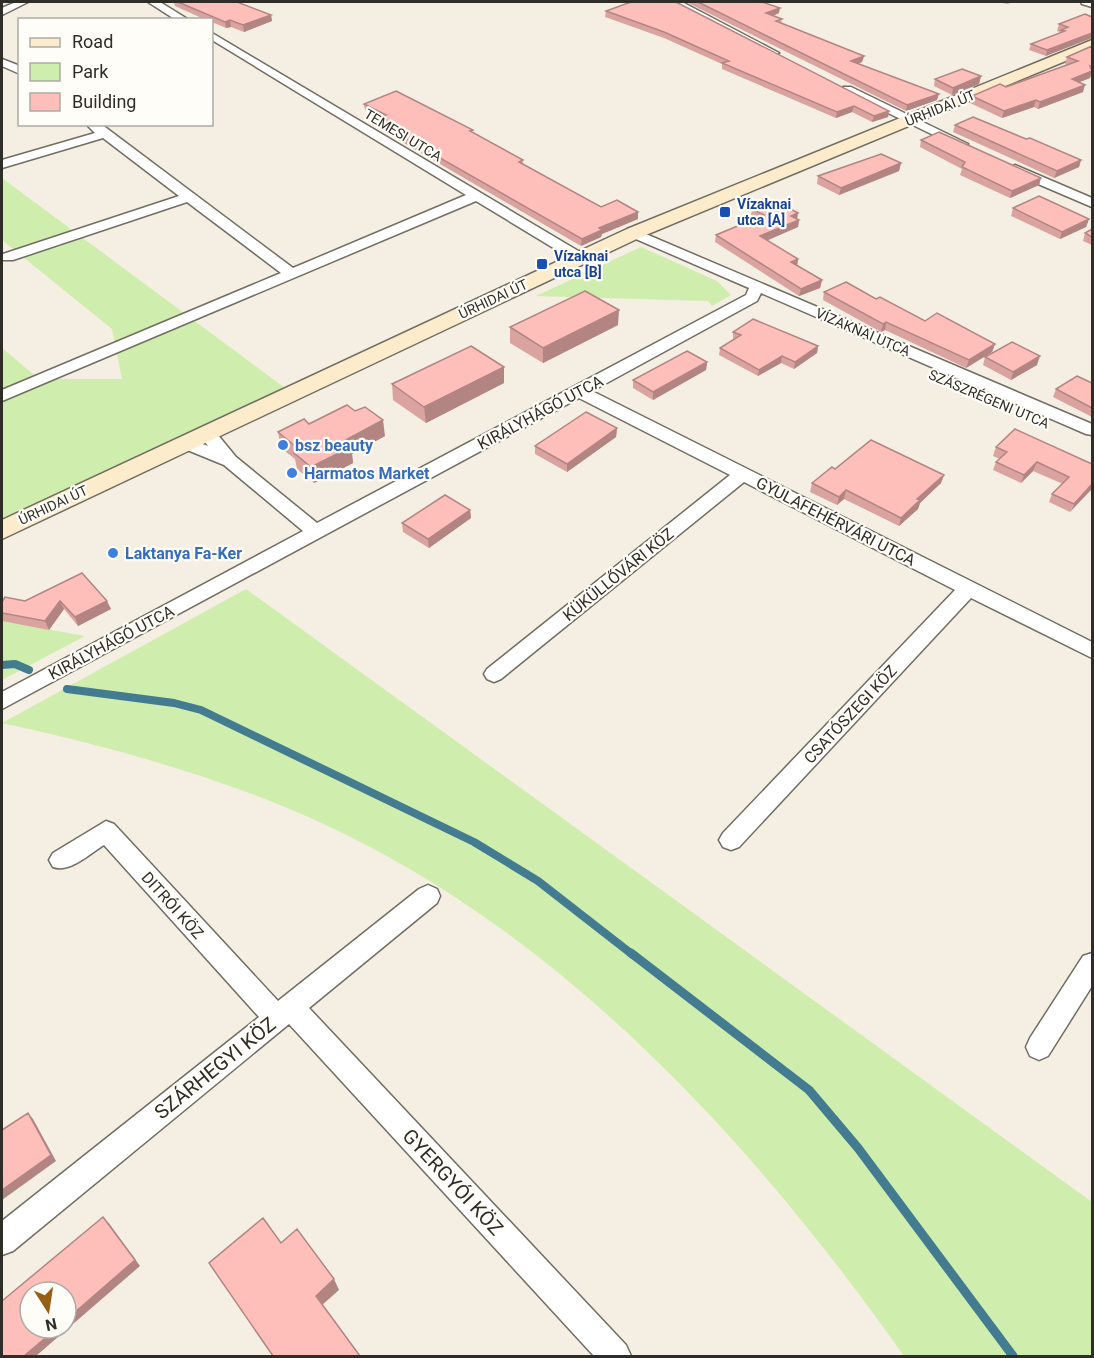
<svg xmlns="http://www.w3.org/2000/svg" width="1094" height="1358" font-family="Roboto,sans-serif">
  <rect width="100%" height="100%" fill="#f4efe2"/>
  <path fill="#cfedac" d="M2,178L285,388L2,520V348L39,379H122L112,329L2,240Z
    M641,247L717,281L731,295L712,306L708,301L536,296Z
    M246,589L1092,1202V1356H904C745,1131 542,911 280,805C188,768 98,744 2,723Z
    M2,621L85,636L2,680Z"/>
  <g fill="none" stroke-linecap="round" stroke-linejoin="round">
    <path stroke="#437b91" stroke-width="8" d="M2,665L15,664L29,670
      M67,689L174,703L201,710L474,842L538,881L633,955"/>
    <path stroke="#437b91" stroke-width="9" d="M631,953L809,1090L858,1148L1013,1356"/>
    <g stroke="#716d62" stroke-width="3">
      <path id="street" d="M16,2H28L2,15V8Z
        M148,2H160L189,20H176Z
        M670,2H682L779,53L769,55Z
        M1081,2H1092V7L1082,4Z
        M212,33L585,255L587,258L585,261H575L476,201L2,401V390L281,273L187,202L13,260H3V254L179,196L103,138L2,168V160L95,133L86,124H101L293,268L466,195L212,40Z
        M2,59L20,66V74L2,66Z
        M843,87H851L968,144L966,147H958L843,91Z
        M1015,165L1092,198V207L1010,172L1008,169Z
        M634,229L1092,424V435L1086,434L761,293L757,301L592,391L1092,642V658L971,598L739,847L731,850L723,847L719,840L723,833L955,590L744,482L501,679L494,682L487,679L484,674L487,669L730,475L579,398L2,709V692L303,531L224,465L180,447L177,443L180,439L186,438L208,446L198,433L201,429H213L236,457L317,523L746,295L749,288L629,236V230Z
        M106,821L114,824L278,1001L419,889L428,885L437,889L440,896L437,903L309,1008L626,1345L631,1356H594L289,1024L13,1251L2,1255V1221L259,1017L104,845C89,854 70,873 53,867L49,860L53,853Z
        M1092,953V986L1048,1056L1039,1060L1030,1056L1026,1047L1030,1038L1083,956Z"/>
    </g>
    <g stroke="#716d62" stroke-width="3">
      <path id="secondary" d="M1092,40V50L641,237L2,539V520L627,229Z"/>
    </g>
    <use href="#street" fill="#fff" fill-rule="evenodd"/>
    <use href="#secondary" fill="#fdeccb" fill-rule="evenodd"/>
  </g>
  <path fill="#daa3a0" d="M173,2H237L271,15L272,21L244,32L231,27L226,28L212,22V20H206L175,6L174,3Z
    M686,2H762L779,13L773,16L782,19L781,23L864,56L862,62L858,64L937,100L906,111Z
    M999,2H1015L1007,4Z
    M606,11L889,111L888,117L872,122L852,112L836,118L722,69V64L664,38L605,17Z
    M1085,14L1046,56L1029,50L1031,44L1060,33V32L1057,31L1059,24Z
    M1092,46V74H1091L1090,78L1079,82L1083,92L1038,109L1034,107L1002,118L970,103L972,96L1006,87L1067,65L1065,64L1067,57Z
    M981,76L979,84L952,95L934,86L935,79Z
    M364,104L474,133L523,160V164L601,207L638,212V219L602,234L601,237L581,246L397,139L396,133L399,132L382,123L381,119L365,110Z
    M955,125L1081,160L1079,167L1054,178L953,132Z
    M921,140L1041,178L1039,185L1010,198L960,175L962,169L920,147Z
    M901,163L899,171L839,195L817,184L818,176Z
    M1013,208L1089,219L1086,227L1060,239L1011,216Z
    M752,209L799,220L798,227L767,240L798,259L797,265L822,280L820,288L799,296L715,242L716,235L756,218L751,216Z
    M1092,229V245L1083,241L1085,233Z
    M824,292L876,299L925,321L995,344L992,352L966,368L885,330L881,332L823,300Z
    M618,325L543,363L510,343V327Z
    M733,332L818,346L817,353L794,369L781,363L758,376L719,355L720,348L734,339L733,338Z
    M985,357L1037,365L1011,380L983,365Z
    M707,362L706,370L653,400L633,388V380Z
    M504,367V383L426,423L393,400L392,384Z
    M1092,383V417L1053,397L1056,389Z
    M309,424L385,436L352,454L353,463L314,483L297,469L295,459L281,448L278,432Z
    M617,428L616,437L567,472L535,454V446Z
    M996,447L1092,464L1070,512L1049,502L1052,494L1063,484L1033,471L1021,483L993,470L996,462L1000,459L993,456Z
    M835,469L944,475L941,483L920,503L918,509L899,526L844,499L837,505L810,492L812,483Z
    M470,510L471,518L429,548L403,532L402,523Z
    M82,573L111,609L78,626L64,609L49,630L2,621V602L25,601Z"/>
  <path fill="#b28582" d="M780,8L779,13L765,19L766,13Z
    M271,15L272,21L244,32L243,25Z
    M230,20L231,27L226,28L225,22Z
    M1092,33V38L1046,56L1047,50Z
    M864,56L862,62L850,67L851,61Z
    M1092,71L1090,78L1070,86L1072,79Z
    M981,76L979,84L952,95L953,88Z
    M1085,85L1083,92L1038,109L1040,102Z
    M939,94L937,100L906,111L907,105Z
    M1036,100L1034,107L1002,118L1004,111Z
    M854,106L852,112L836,118L837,112Z
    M889,111L888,117L872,122L874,116Z
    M1081,160L1079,167L1054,178L1057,171Z
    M901,163L899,171L839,195L841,188Z
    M1041,178L1039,185L1010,198L1012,191Z
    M638,212V219L602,234L601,237L581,246L582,239L599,228Z
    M798,213L797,220L791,216Z
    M1089,219L1086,227L1060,239L1062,232Z
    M799,220L798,227L759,244L760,236Z
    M798,259L797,267L791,262Z
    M822,280L820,288L799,296L801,289Z
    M619,310L618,325L543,363V348Z
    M886,322L885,330L881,332L883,324Z
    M995,344L992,352L966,368L969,360Z
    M818,346L817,353L794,369L795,362Z
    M782,356L781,363L758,376L759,370Z
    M1040,356L1037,365L1011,380L1013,372Z
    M707,362L706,370L653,400V392Z
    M504,367V383L426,423L424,407Z
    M383,420L385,436L352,454L353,463L314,483L311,467L344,441Z
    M617,428L616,437L567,472V464Z
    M1037,462L1033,471L1021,483L1024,475Z
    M944,475L941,483L920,503L918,509L899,526L901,518L917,499Z
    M1092,484V489L1070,512L1074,504Z
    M846,490L844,499L837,505L839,497Z
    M470,510L471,518L429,548L428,539Z
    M60,601L64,609L49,630L45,621Z
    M107,601L111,609L78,626L75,617Z
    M28,1113L33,1119L56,1161L2,1200V1190Z
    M108,1222L140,1266L36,1356H24L57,1328H66V1320Z
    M334,1279L339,1290L321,1306L316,1296Z"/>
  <path fill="#febeba" stroke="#b28582" stroke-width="1.5" d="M178,2H237L271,15L243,25L230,20L225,22Z
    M631,2H676L889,111L874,116L854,106L837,112L722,63L729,61L664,32L606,11Z
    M698,2H762L780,8L766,13L782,19L776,21L864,56L851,61L939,94L907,105Z
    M1085,14L1092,17V33L1047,50L1031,44L1065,31L1061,30L1068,27L1059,24Z
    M1092,46V67L1090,66L1092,71L1072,79L1085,85L1040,102L1036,100L1004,111L972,96L1000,84L1006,87L1078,61L1067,57Z
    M962,69L981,76L953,88L935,79Z
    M396,91L473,130L470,131L523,160L519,162L601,207L617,200L638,212L599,228L602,230L582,239L396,133L405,130L381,117L386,115L364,104Z
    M973,117L1026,139L1030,138L1081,160L1057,171L955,125Z
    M939,132L1041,178L1012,191L962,167L965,162L921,140Z
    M881,154L901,163L841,188L818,176Z
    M1039,196L1089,219L1062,232L1013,208Z
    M774,200L798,213L791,216L799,220L760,236L798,259L791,262L822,280L801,289L716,235L764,215L752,209Z
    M1092,229V237L1085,233Z
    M846,282L876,299L880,297L925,321L937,313L995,344L969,360L886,322L883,324L824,292Z
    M585,291L619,310L543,348L510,327Z
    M753,319L818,346L795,362L782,356L759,370L720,348L741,335L733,332Z
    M1012,342L1040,356L1013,372L985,357Z
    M471,346L504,367L424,407L392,384Z
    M687,351L707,362L653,392L633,380Z
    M1077,376L1092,383V408L1056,389Z
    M347,405L355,411L365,407L383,420L344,441L351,447L311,467L294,453L300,450L278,432L304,419L309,424Z
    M586,412L617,428L567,464L535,446Z
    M1015,429L1092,464V484L1074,504L1052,494L1069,477L1037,462L1024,475L996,462L1007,452L996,447Z
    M871,440L944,475L917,499L920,500L901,518L846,490L839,497L812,483L832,467L835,469Z
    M445,495L470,510L428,539L402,523Z
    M82,573L107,601L75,617L60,601L45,621L2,613V602L5,597L25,601Z
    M28,1113L51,1155L2,1190V1130Z
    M103,1217L135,1260L66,1320V1292H30V1328H57L24,1356H2V1301Z
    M263,1218L281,1243L297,1229L334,1279L316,1296L360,1356H273L209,1263Z"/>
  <g fill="#1a4fb4" stroke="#fffdf8" stroke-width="2">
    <rect x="719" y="206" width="12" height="12" rx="3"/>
    <rect x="536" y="258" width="12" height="12" rx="3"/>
  </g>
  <g fill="#3f7fe0" stroke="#fffdf8" stroke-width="2">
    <circle cx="283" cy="445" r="6"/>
    <circle cx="292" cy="473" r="6"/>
    <circle cx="113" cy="553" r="6"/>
  </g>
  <g text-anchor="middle" stroke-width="4.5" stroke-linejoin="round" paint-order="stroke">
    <g font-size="14" fill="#2f2d28" stroke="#fffdf8">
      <text transform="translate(940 108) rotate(-22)" y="5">ÚRHIDAI ÚT</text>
      <text transform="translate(403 135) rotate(31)" y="5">TEMESI UTCA</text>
      <text transform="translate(493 299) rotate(-25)" y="5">ÚRHIDAI ÚT</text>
      <text transform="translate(863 332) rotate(23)" y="5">VÍZAKNAI UTCA</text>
      <text transform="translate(989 399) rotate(23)" y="5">SZÁSZRÉGENI UTCA</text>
      <text transform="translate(53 505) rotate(-25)" y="5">ÚRHIDAI ÚT</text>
    </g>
    <g font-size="14" font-weight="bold" fill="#164399" stroke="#fffdf8" text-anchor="start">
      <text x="737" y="209">Vízaknai<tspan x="737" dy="16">utca [A]</tspan></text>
      <text x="554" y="261">Vízaknai<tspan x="554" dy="16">utca [B]</tspan></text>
    </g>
    <g font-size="16" fill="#2f2d28" stroke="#fffdf8">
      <text transform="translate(540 412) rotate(-28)" y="6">KIRÁLYHÁGÓ UTCA</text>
      <text transform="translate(836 521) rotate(27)" y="6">GYULAFEHÉRVÁRI UTCA</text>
      <text transform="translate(618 574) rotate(-39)" y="6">KÜKÜLLŐVÁRI KÖZ</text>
      <text transform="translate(111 642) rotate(-28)" y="6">KIRÁLYHÁGÓ UTCA</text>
      <text transform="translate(850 714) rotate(-47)" y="6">CSATÓSZEGI KÖZ</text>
      <text transform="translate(173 905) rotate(48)" y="6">DITRÓI KÖZ</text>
    </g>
    <g font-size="16" font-weight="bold" fill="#366cbe" stroke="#fffdf8" text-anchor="start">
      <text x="295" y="451">bsz beauty</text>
      <text x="304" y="479">Harmatos Market</text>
      <text x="125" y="559">Laktanya Fa-Ker</text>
    </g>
    <g font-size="20" fill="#2f2d28" stroke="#fffdf8">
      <text transform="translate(215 1068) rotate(-39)" y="7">SZÁRHEGYI KÖZ</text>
      <text transform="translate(453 1182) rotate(47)" y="7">GYERGYÓI KÖZ</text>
    </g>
  </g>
  <rect width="1094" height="1358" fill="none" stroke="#2f2d28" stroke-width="6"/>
  <rect x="18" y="18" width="195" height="108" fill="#fffdf8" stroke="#acaaa5" stroke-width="1.5"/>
  <rect x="30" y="38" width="30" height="9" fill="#fdeccb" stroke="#acaaa5" stroke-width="1.5"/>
  <text x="72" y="48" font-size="18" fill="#2f2d28">Road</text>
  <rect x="30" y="63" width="30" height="18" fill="#cfedac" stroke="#acaaa5" stroke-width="1.5"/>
  <text x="72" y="78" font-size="18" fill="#2f2d28">Park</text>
  <rect x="30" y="93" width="30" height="18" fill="#febeba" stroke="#acaaa5" stroke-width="1.5"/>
  <text x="72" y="108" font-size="18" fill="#2f2d28">Building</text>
  <g transform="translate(48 1310) rotate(168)"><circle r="28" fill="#fffdf8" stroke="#acaaa5" stroke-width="1.5"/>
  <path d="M0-4.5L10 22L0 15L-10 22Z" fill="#955f16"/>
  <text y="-9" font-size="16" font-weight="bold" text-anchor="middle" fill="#2f2d28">N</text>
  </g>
</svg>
